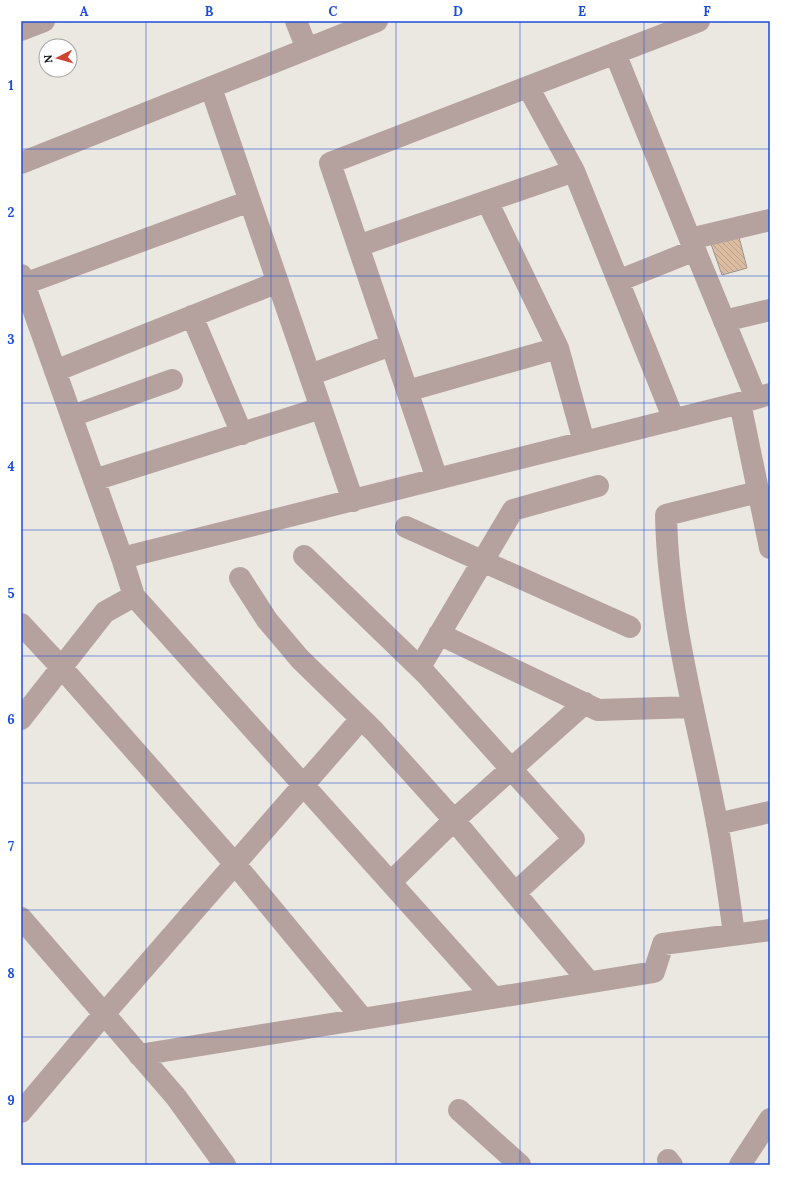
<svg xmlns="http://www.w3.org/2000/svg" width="791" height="1186" font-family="Lora,serif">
  <defs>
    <pattern id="building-back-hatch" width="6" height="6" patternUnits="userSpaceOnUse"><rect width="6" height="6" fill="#dbbca0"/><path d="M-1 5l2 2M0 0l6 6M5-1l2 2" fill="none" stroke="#bba189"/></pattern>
  </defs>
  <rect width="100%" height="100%" fill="#eae8e1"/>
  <path fill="url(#building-back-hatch)" stroke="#9a948f" d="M739,237L747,268L722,275L711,244Z"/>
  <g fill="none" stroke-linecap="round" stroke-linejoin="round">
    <path stroke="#b5a29e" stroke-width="22" d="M296,21L307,49
      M21,30L44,21
      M615,53L690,239L695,250L756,398
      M528,87L574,171
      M211,88L353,501
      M21,163L377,21
      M487,201L558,348L584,442
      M690,239L770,220
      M358,246L574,171L674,420
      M21,275L122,558L740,403L770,394
      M618,281L695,250
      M24,284L250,201
      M192,316L242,434
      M724,321L770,310
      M55,371L278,282
      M310,375L391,345
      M407,391L558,348
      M740,403L770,548
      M72,416L172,380
      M437,479L330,163L699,21
      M94,480L321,408
      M406,527L630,627
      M304,556L425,673L574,839L515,893
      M240,578L267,620L300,659L374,731L454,820L589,982
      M134,596L494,998
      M21,624L61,667L235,864L363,1019
      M439,634L598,710L693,707
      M420,667L513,510L598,486
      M21,719L105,612L134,596L122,558
      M717,824L770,812
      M391,882L454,820L585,703
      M21,918L176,1097L225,1165
      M734,934C729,897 724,860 717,823C698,721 668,620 666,515L758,492
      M139,1055L654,972L663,944L770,930
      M459,1110L520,1165
      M21,1112L104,1014L361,719
      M668,1160L672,1165
      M740,1165L770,1119"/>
  </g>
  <path fill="none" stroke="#1d4ed8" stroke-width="1" stroke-opacity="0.55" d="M146,21V1165M271,21V1165M396,21V1165M520,21V1165M644,21V1165M21,149H770M21,276H770M21,403H770M21,530H770M21,656H770M21,783H770M21,910H770M21,1037H770"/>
  <rect width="791" height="1186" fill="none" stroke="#ffffff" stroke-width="44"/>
  <g transform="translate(58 58) rotate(264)"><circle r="19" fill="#ffffff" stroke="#a1a1a0"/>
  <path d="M0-3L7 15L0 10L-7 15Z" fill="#d04331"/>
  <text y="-6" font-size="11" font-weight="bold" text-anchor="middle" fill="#151412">N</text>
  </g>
  <rect x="22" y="22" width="747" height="1142" fill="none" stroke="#1d4ed8" stroke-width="1.5"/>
  <g font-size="13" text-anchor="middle" font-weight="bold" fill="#1d4ed8">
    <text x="84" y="16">A</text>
    <text x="209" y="16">B</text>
    <text x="333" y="16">C</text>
    <text x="458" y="16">D</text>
    <text x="582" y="16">E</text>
    <text x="707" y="16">F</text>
    <text x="11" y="90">1</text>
    <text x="11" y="217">2</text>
    <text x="11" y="344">3</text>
    <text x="11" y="471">4</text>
    <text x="11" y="598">5</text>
    <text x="11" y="724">6</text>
    <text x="11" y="851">7</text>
    <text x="11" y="978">8</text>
    <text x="11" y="1105">9</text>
  </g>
</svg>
